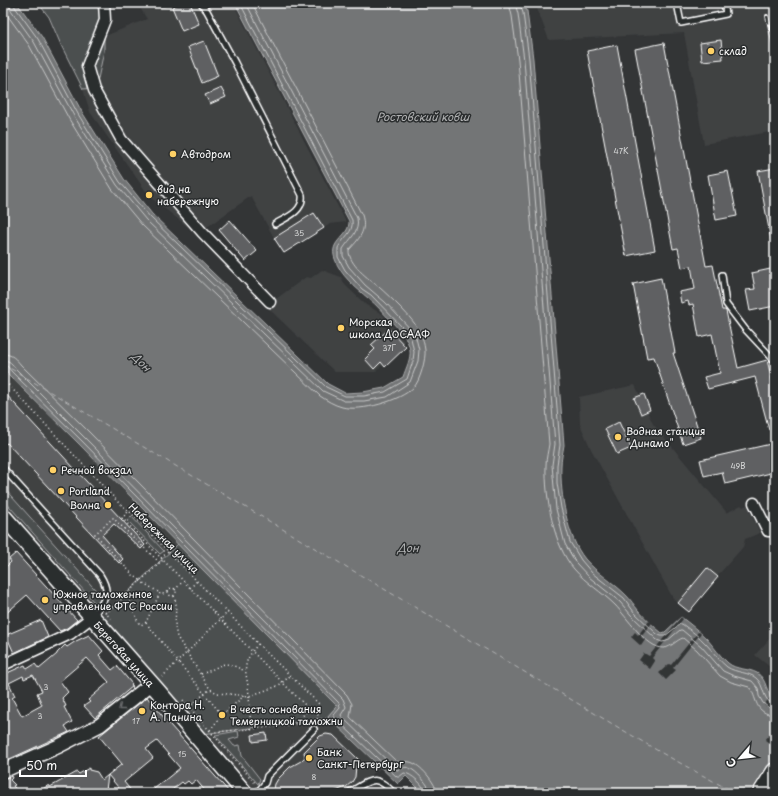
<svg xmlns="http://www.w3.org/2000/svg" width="778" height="796" font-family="'Playpen Sans',sans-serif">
  <rect width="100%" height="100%" fill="#333536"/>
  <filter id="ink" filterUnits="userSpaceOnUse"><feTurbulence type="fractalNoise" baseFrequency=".025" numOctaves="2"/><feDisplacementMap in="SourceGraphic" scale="8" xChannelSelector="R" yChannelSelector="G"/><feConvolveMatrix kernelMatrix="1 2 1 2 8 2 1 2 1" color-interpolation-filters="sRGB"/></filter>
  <g filter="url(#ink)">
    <path fill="#404243" d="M137,3H233L346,222L330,224L283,254L251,196L197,234L150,197L90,112L71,50L147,19Z
      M535,3H775V131L704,144L684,33L549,40Z
      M322,270L341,277L345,285L366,305L382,314L405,341L385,356L388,359L375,372H335L267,307L276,299L306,277L311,278Z
      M3,366L9,375L178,544L102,617L3,506Z
      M635,385L653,424L727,513L741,505L743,507L747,505L760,533L745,539L743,547L686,611L674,600L591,449L580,424L579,397Z
      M775,633V671L755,655Z
      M329,718L381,768L344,793H255L202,734Z"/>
    <path fill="#4c4f50" stroke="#a6a7a8" d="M38,3H102L104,8V51L96,88L83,89L61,45L49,17Z
      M3,487L101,596V600L97,604L93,601L3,499Z
      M131,516L164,551L160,554L127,520Z
      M178,544L337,706L328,716L329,718L202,734L102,617Z
      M238,731L239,737L229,740L234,746L240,745L242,756L260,779L258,784L215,735Z"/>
    <path fill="#737576" stroke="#abacad" d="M3,3H17L42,37L82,112L124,179L152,214L328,384L345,393L363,392L384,388L403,377C406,368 411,359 410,350C408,338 400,331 392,322C384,314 377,305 368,298C356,288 340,275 335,259C328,240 350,237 349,221L235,3H523L527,11L533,59L564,445C563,452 561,459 561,466C560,494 567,537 585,559C597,573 613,582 626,595C631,600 634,605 638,610C645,618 653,626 662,633L665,632L681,617C690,624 699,631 707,639C714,647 720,656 728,663C736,670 748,668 757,673C768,680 765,693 775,701V793H423L406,776L398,784L329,718L328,716L337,706L78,443L9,375L3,366Z"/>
    <path fill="#333536" d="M681,617L683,619L652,658L655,661L650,669L639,660L644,653L649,656Z
      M649,621L652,623L641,637L645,640L641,646L631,637L635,632L638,635Z
      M698,632L701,633L673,668L676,670L666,680L659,673L669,664L671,665Z
      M770,697L775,701V713L764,705Z
      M775,728V734L773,737L775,739V742L772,745L765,740Z
      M775,755V793H749Z"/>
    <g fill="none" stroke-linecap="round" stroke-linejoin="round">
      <path stroke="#c7c8c8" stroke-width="1" d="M3,3L5,12L29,45L69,119L112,189L142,225L320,396C326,400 334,405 342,407C361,412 400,401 414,387C420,381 426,359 425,350C424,344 423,337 420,332C413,318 391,298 379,287C369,279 348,264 349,250C359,239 367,231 362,215L252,3
        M9,3L11,10L34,42L74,116L117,185L146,220L323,391L344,401H364L387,397L410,382L418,361L419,350L415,334L385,302L365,285L349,267L343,256V249C350,238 360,232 357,218L246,3
        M14,3L15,7L38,39L78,114L120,182L150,217L326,387L345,396H364L385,392L407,379L413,361L414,352L411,338L402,327L371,295L362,289L345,270L338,257V248C343,237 354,233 352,220L240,3
        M509,3L512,16L518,60L549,444C548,451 546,458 546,465C545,496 553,545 574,569C586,583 602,592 615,605C626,616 647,649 664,648C672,647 676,640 683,638L697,650L720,676L731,682L749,687C758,697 753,714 775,715
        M515,3L518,14L524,60L555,444L552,465L556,509L565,544L576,563L589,577L620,602L631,615L657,640L662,642L667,641L680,630H682L701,646L723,671L734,676L752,681L758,688L759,696L763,703L769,708L775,709
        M520,3L523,13L529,59L560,445L557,465V483L561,508L570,542L581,560L592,573L624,598L634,612L657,634L661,636H665L680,624H682C690,630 699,636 706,644C713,651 719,661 727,667C736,673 749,672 756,678C765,685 762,703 775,704
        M3,354C12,354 16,359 21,365L89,432L347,695L352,704L350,717L397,762C402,762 406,761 410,762C420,764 436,783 437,793
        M3,360C10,360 12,364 16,369L84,437L343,699L346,707L341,715L342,717L397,770C401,769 405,766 409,768C416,770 430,786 431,793
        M3,365L7,366L12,372L81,440L339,703L340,708L334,715V717L397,777H399L404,773C411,773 425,786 426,793"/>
      <path stroke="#b2b3b4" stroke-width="1" stroke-dasharray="5 4" stroke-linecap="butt" d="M3,364L660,752L735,793"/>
    </g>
    <path fill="#5f6162" stroke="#fff" fill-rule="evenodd" d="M181,3H190L199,24L182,31L172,7Z
      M721,40L723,59L702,61L700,43Z
      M204,41L218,76L202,83L188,47Z
      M664,43L706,266L713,265L722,310H725L726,311L738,368L767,360L775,392V429L769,430L755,377L708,389L704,377L720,373L712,334L699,337L693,304L689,305L688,301L681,303L679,292L695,289L691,266L682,268L678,248L673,249L635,49Z
      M617,45L655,250L626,256L587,51Z
      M221,88L226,97L210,104L205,95Z
      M775,168V240H771L758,171Z
      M728,171L737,216L716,220L708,175Z
      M314,213L324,228L284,253L274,238Z
      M230,220L257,251L245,261L219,230Z
      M775,268V306L750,311L746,290L755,289L752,273Z
      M661,278L675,353H673L701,438L683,444L654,357L647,358L633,284Z
      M389,329L406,347L385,367L381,362L374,369L365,359L375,349L371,345Z
      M3,391L145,545L141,549L114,524L102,535L123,559L119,563L7,443L3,446Z
      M644,394L650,410L641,414L634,398Z
      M619,422L631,448L617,454L605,429Z
      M775,443V472L725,484L722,472L704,476L700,460Z
      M16,553L77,620L67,628L60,631L27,595L3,616V570L11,562L9,559Z
      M707,568L718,577L689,612L678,603Z
      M41,620L48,637L14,653L6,635Z
      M89,635L103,651L99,655L112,670L117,666L132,684L131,685L133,686L95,718L84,706L90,702L88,700L109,682L87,658L60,681L68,692L62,698L66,706L64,707L72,722L65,726L69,732L3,762V671L5,674L25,665L27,669L35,664L39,669L57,654V653L65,645L67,647L76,641ZM33,675L42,691L37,693L42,705L22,716L12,698L15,696L9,683L23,676L24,679Z
      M147,697L170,725L230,793H207L196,780L191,784L188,781L184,784L182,782L168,793H149L180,768L157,741L146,749L153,758L124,782L133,793H123L108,775L122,764L99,736Z
      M266,733L267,740L253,742L252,735Z
      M326,734L333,735L358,759L359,763L356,766L355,777L352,782L346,787L331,793H273L275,784L278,779L290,767L301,761L305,757L304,752L320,736Z
      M89,768V770L97,772L102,780L108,775L106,790L104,792L102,793H36L49,785L50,787L77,772L79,774Z
      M11,776L12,778L10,780L15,785L13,786L19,793H3V779Z"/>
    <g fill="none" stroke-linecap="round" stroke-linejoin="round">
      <g stroke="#fff" stroke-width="8">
        <path id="service" d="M157,3H163
          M201,3L207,11L235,63L302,195C304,211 288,217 275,224
          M677,3L681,23L726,14L724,3
          M722,275L726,304L745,329L775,361
          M3,468L100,575C112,594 105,599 93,616
          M257,793L265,783L267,776L314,729
          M348,793C370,781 374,772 394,793"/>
      </g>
      <g stroke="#fff" stroke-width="13">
        <path id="minor" d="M104,3L105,20L87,66L94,90L121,139L202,232L270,302
          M754,503L768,531H775
          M3,665L70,634L92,617"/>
      </g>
      <g stroke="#fff" stroke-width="16">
        <path id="tertiary" d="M3,771L59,746L100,725L151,684"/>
      </g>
      <g stroke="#fff" stroke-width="18">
        <path id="secondary" d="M3,516L157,690L245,793"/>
      </g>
      <g stroke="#fff" stroke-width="19">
        <path id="primary" d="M761,793L775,771"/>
      </g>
      <path stroke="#fff" stroke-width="1.5" stroke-dasharray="1 3" stroke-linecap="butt" d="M3,379L119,503L129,511L258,644L319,704L317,711L315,712L309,709L283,683L122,518L129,511
        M161,558L168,552
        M140,580L133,575L95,534L113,518L160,563
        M140,581L160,593
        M168 592a4 4 0 1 1 8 0a4 4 0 1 1-8 0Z
        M190,588L197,581
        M175,590L183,581
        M127,593L138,622L141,625L146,622L160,593L164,594L168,591
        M174,596L176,604L175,627L177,637L210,689L217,693L249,696L278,686L290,676
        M105,612L113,621
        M106,613L163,560
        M146,623L222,715
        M201,674C225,666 219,658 245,671
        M162,677L228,612
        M183,700L255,783
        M189,707L210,689
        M316,723L318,716L317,711
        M251,729C250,718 250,708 249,697C248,671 238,668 258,644
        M210,730L222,715L245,695
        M212,734L215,732L294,725L309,709"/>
      <use href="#service" stroke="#2a2d2e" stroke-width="5"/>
      <use href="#minor" stroke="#2a2d2e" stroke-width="10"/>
      <use href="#tertiary" stroke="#2a2d2e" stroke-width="13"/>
      <use href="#secondary" stroke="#2a2d2e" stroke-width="15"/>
      <use href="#primary" stroke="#2a2d2e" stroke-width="16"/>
      <g stroke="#fff" stroke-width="4">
        <path id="rail" d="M767,16L775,48"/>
      </g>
      <use href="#rail" stroke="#2a2d2e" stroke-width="2.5" stroke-dasharray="8" stroke-linecap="butt"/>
    </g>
    <defs><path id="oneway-chevron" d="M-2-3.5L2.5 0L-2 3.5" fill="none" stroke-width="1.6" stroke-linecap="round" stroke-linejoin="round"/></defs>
    <use stroke="#6a6c6d" href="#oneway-chevron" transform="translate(121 708) rotate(141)"/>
  </g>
  <g fill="#ffd166" stroke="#2a2d2e" stroke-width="1.5">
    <circle cx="711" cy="51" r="4"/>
    <circle cx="173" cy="154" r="4"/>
    <circle cx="149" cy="195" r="4"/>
    <circle cx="341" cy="328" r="4"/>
    <circle cx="618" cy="437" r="4"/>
    <circle cx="53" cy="470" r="4"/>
    <circle cx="61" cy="491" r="4"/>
    <circle cx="108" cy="505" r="4"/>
    <circle cx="45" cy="600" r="4"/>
    <circle cx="142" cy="711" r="4"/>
    <circle cx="222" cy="715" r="4"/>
    <circle cx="309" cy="758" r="4"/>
  </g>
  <g text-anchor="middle" stroke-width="3" stroke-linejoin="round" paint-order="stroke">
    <g font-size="8" fill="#d7d8d8">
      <text x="621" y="154">47К</text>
      <text x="299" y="236">35</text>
      <text x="389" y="351">37Г</text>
      <text x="738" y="469">49В</text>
      <text x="46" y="690">3</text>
      <text x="40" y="719">3</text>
      <text x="136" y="724">17</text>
      <text x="182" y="757">15</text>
      <text x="314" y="780">8</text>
    </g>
    <g font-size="10" fill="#fff" stroke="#2a2d2e" text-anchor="start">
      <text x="719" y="55">склад</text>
      <text x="181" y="158">Автодром</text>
      <text x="157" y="193">вид на<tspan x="157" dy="12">набережную</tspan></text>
      <text x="349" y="326">Морская<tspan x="349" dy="12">школа ДОСААФ</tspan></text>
      <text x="626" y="435">Водная станция<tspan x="626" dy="12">"Динамо"</tspan></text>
      <text x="61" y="474">Речной вокзал</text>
      <text x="69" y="495">Portland</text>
      <text x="100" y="509" text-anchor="end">Волна</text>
      <text x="53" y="598">Южное таможенное<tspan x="53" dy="12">управление ФТС России</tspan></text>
      <text x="150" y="709">Контора Н.<tspan x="150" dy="12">А. Панина</tspan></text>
      <text x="230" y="713">В честь основания<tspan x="230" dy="12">Темерницкой таможни</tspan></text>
      <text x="317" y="756">Банк<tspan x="317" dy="12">Санкт-Петербург</tspan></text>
    </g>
    <g font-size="10" fill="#fff" stroke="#2a2d2e">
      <text transform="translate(164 538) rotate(45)" y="4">Набережная улица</text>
      <text transform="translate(124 654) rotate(48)" y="4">Береговая улица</text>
    </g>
    <g font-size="11" font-style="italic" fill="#b2b3b4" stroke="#2a2d2e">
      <text x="423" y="121">Ростовский ковш</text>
      <text transform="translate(141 362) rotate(45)" y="4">Дон</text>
      <text x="408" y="552">Дон</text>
    </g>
  </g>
  <rect width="778" height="796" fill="none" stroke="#2a2d2e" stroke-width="16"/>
  <rect x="8" y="8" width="762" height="780" fill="none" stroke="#fff" stroke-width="1.5" filter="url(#ink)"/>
  <g transform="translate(740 758) rotate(242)" stroke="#2a2d2e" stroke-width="3" paint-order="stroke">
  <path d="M0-3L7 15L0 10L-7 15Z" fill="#ffffff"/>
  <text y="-6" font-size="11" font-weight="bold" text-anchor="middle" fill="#ffffff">С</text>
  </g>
  <path d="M20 770v6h66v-6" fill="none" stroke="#ffffff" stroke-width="2"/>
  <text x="26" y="770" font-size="12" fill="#ffffff" stroke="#2a2d2e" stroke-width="3" paint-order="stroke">50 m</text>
</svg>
